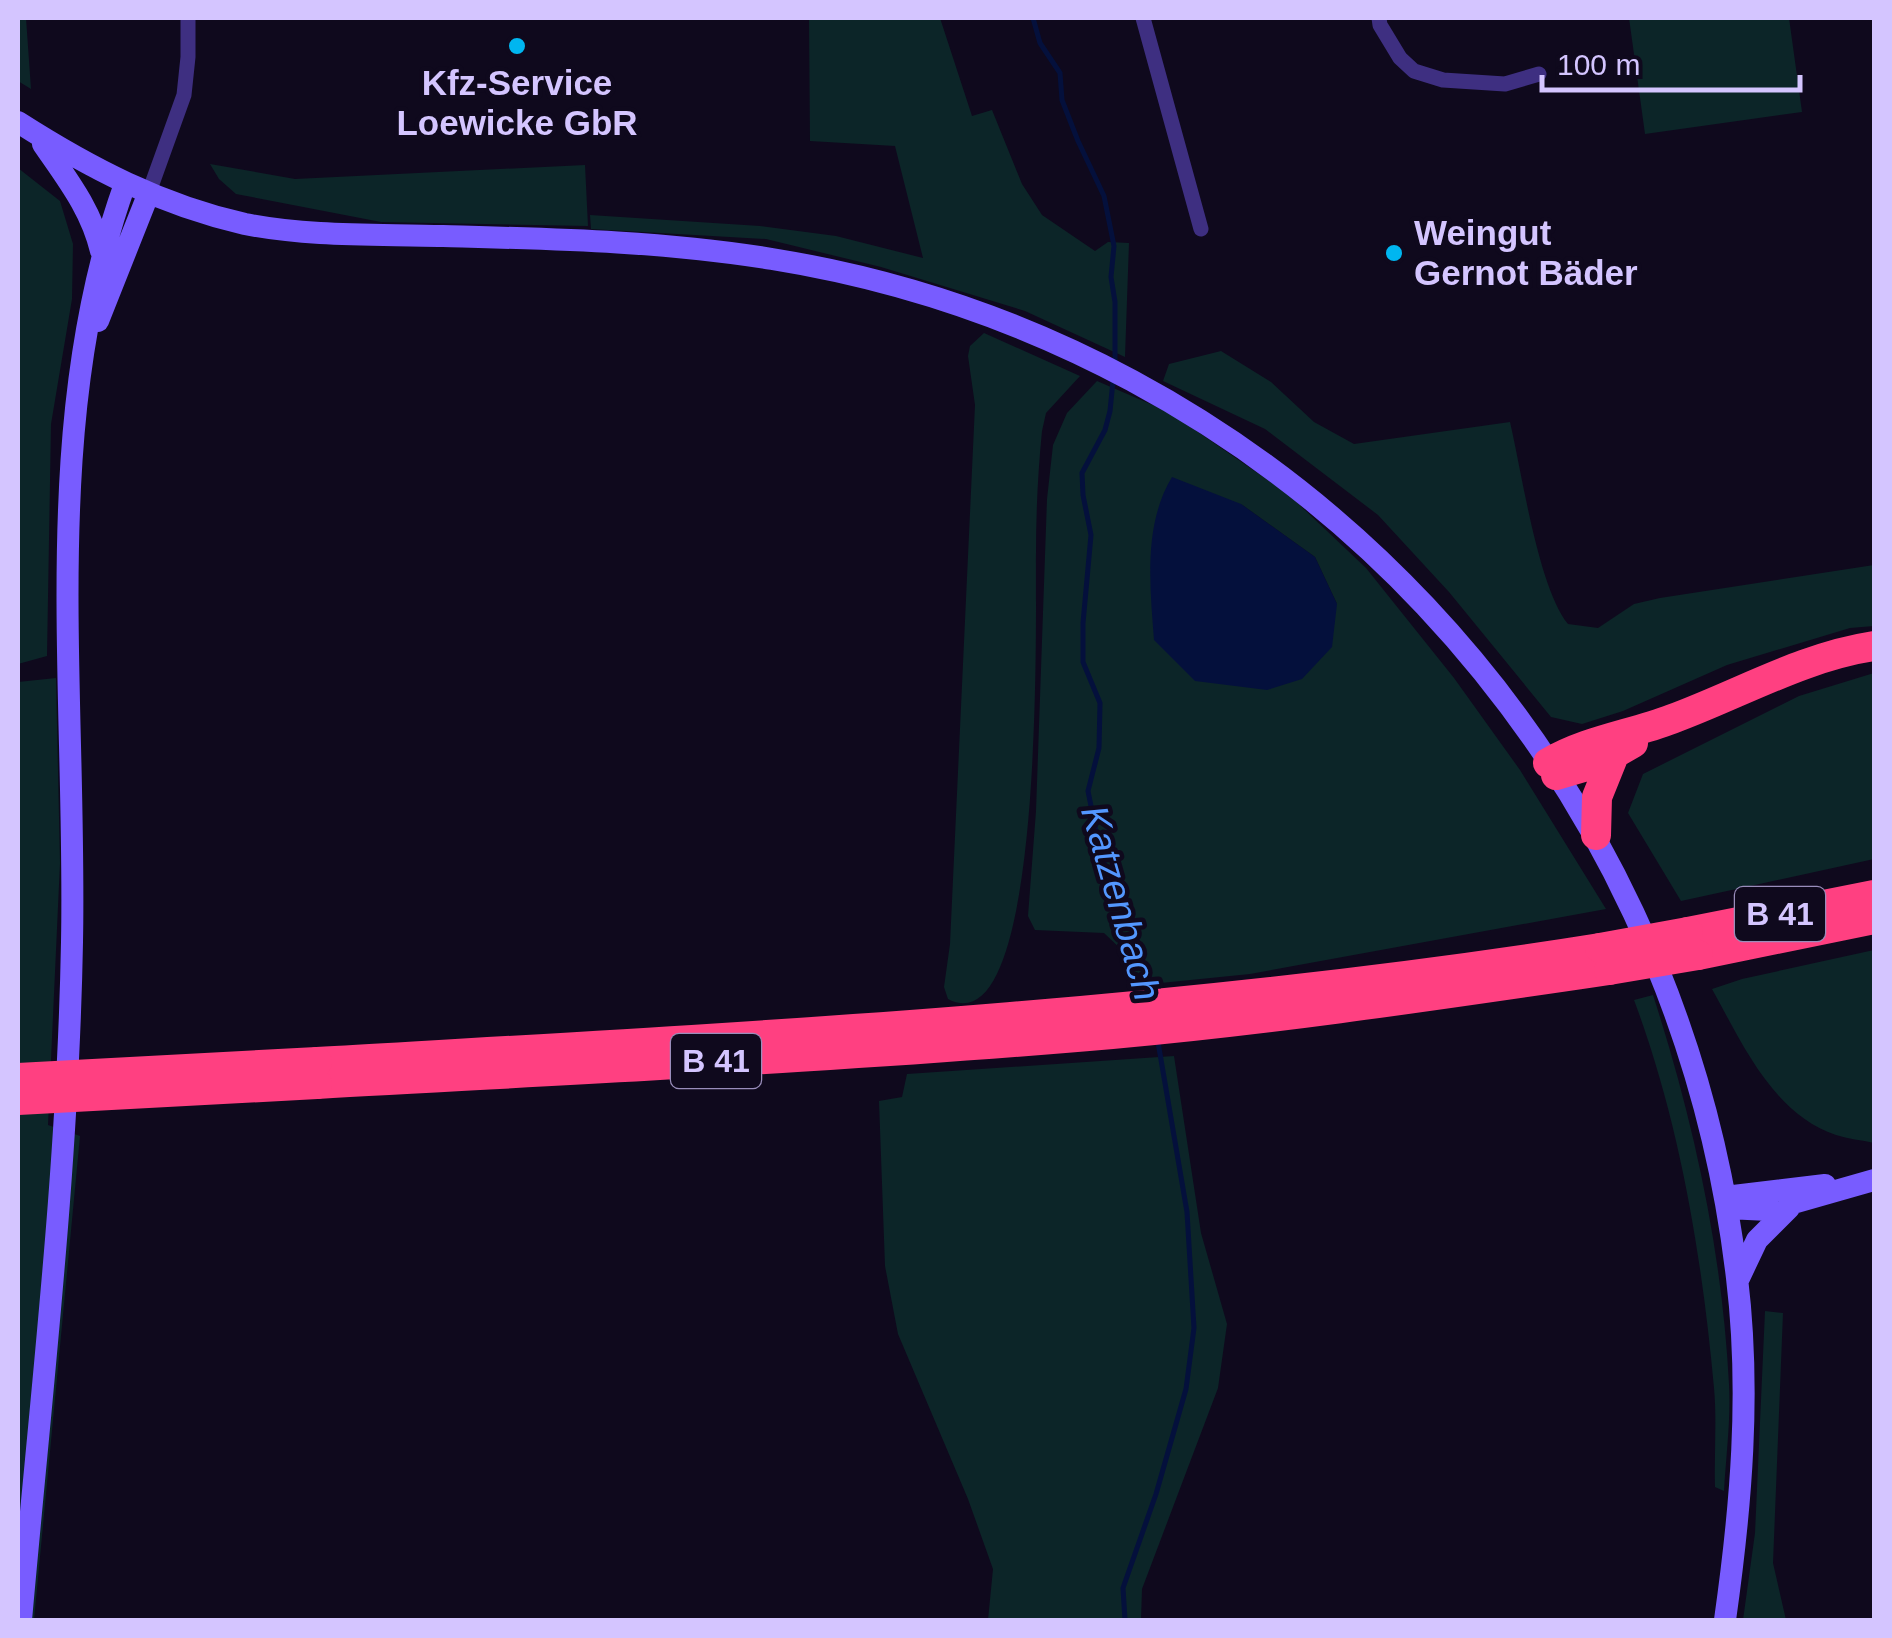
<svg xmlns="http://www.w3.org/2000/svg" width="1892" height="1638" font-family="Arial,sans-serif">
  <rect width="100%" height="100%" fill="#0f091d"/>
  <path fill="#0c2528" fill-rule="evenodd" d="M18,18H26L31,89L18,81Z
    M809,18H940L972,116L992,110L1022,184L1042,215L1095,251L1108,242L1129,243L1125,357L1025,311L881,267L766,239L591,229L590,215L760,226L836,236L923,258L895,146L810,141Z
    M1629,18H1789L1802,112L1645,134Z
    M210,164L295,179L585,165L588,226L381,222L236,194L219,179Z
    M18,168L60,201L73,244L72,299L51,424L47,656L18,664Z
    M984,333L1080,376L1046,413L1042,431C1038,471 1036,512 1036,553C1035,603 1047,1052 948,999L944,987L950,944L975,405L968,356L970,346Z
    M1221,351L1271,382L1314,422L1354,444L1510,422C1522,473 1538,587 1568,624L1598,628L1634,604L1660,598L1874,565V626L1850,628L1727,665L1623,711L1582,724L1551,717L1449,592L1378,515L1265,429L1163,381L1169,364Z
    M1097,381L1169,412L1288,494L1366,568L1454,678L1520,770L1606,909L1250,974L1131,986L1124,952L1104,933L1035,930L1028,916L1036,811L1047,499L1053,445L1067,413ZM1241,504L1315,557L1337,604Z
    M1874,673V859L1681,901L1628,813L1643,774L1799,696Z
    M56,678L60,863L48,1125L80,1136L34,1620H18V682Z
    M1874,950V1143C1862,1140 1848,1139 1836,1135C1773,1114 1742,1043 1712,989L1742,979Z
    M1653,995C1694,1122 1722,1251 1729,1384C1731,1419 1726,1456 1724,1491L1715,1487C1714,1454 1717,1420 1714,1388C1702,1257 1680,1123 1634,1000Z
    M1174,1056L1201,1233L1227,1324L1218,1388L1142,1589L1141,1620H988L993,1569L968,1499L898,1334L885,1266L879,1101L902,1097L907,1074Z
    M1765,1311L1783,1313L1773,1563L1786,1620H1743L1755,1533Z"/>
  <path fill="#04103c" d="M1172,477L1241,504L1315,557L1337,604L1332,647L1302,679L1267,690L1195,681L1154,640C1150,586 1143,525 1172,477Z"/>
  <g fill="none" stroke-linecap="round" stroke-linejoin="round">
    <path stroke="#04103c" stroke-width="5" d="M1033,18L1040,43L1060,73L1062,100L1078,141L1104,196L1114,246L1111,277L1115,302V365
      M1113,381L1110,411L1105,430L1082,473L1083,495L1091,535L1083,623V662L1100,703L1099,748L1088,791L1101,856L1137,939L1148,992
      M1125,1620L1123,1588L1156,1494L1186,1389L1194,1328L1187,1212L1158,1042"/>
    <path stroke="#3e2f81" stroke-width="15" d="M1143,18L1201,229
      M1379,18L1380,25L1400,58L1414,71L1443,80L1505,84L1539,74
      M148,195L184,95L188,57V18"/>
    <path stroke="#785cff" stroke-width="22" d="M18,122C90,168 161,205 245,224C310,237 377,234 443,236C553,239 663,241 772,259C1288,342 1677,762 1737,1278C1751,1393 1741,1507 1725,1620
      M43,144C67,179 91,209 101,251
      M98,321L148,195
      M1725,1197L1825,1185
      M1727,1208L1769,1210L1874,1180
      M1739,1278L1757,1240L1789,1208
      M21,1620C41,1395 68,1168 72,942C77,691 38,425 125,184"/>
    <path stroke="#ff4081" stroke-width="30" d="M1548,763C1587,740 1630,735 1672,719C1740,694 1802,657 1874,646
      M1556,775L1600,762L1633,743
      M1596,835L1597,797L1614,755
      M1688,932L1874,895
      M1698,955L1874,919
      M317,1062C747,1037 1174,1016 1600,948
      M317,1084C582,1069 848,1057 1112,1034C1279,1019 1444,994 1609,970"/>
    <path stroke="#ff4081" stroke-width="30" d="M1600,948L1688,932
      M1609,970L1698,955
      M18,1078L317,1062
      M18,1100L317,1084"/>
  </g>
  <g fill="#00b6f0" stroke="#0f091d" stroke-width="4">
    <circle cx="517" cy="46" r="10"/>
    <circle cx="1394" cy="253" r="10"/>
  </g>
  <g text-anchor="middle" stroke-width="9" stroke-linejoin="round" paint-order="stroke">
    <g fill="#0f091d" stroke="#998dbb" stroke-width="2.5">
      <rect x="1735" y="887" width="90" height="54" rx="8"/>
      <rect x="671" y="1034" width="90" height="54" rx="8"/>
    </g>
    <g font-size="32" font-weight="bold" fill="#d4c5ff">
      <text x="1780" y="925">B 41</text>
      <text x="716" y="1072">B 41</text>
    </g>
    <g font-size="35" font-weight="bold" fill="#d4c5ff" stroke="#0f091d">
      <text x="517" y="95">Kfz-Service<tspan x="517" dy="40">Loewicke GbR</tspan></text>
      <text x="1414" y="245" text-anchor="start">Weingut<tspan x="1414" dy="40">Gernot Bäder</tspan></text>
    </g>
    <g font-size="38" font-style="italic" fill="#5397ff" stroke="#0f091d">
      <text transform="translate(1121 903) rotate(74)" y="13">Katzenbach</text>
    </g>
  </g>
  <rect width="1892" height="1638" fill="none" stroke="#d4c5ff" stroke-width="40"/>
  <path d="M1542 75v15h258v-15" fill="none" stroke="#d4c5ff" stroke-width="5"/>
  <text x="1557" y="75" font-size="30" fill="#d4c5ff" stroke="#0f091d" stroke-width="8" paint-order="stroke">100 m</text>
</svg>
